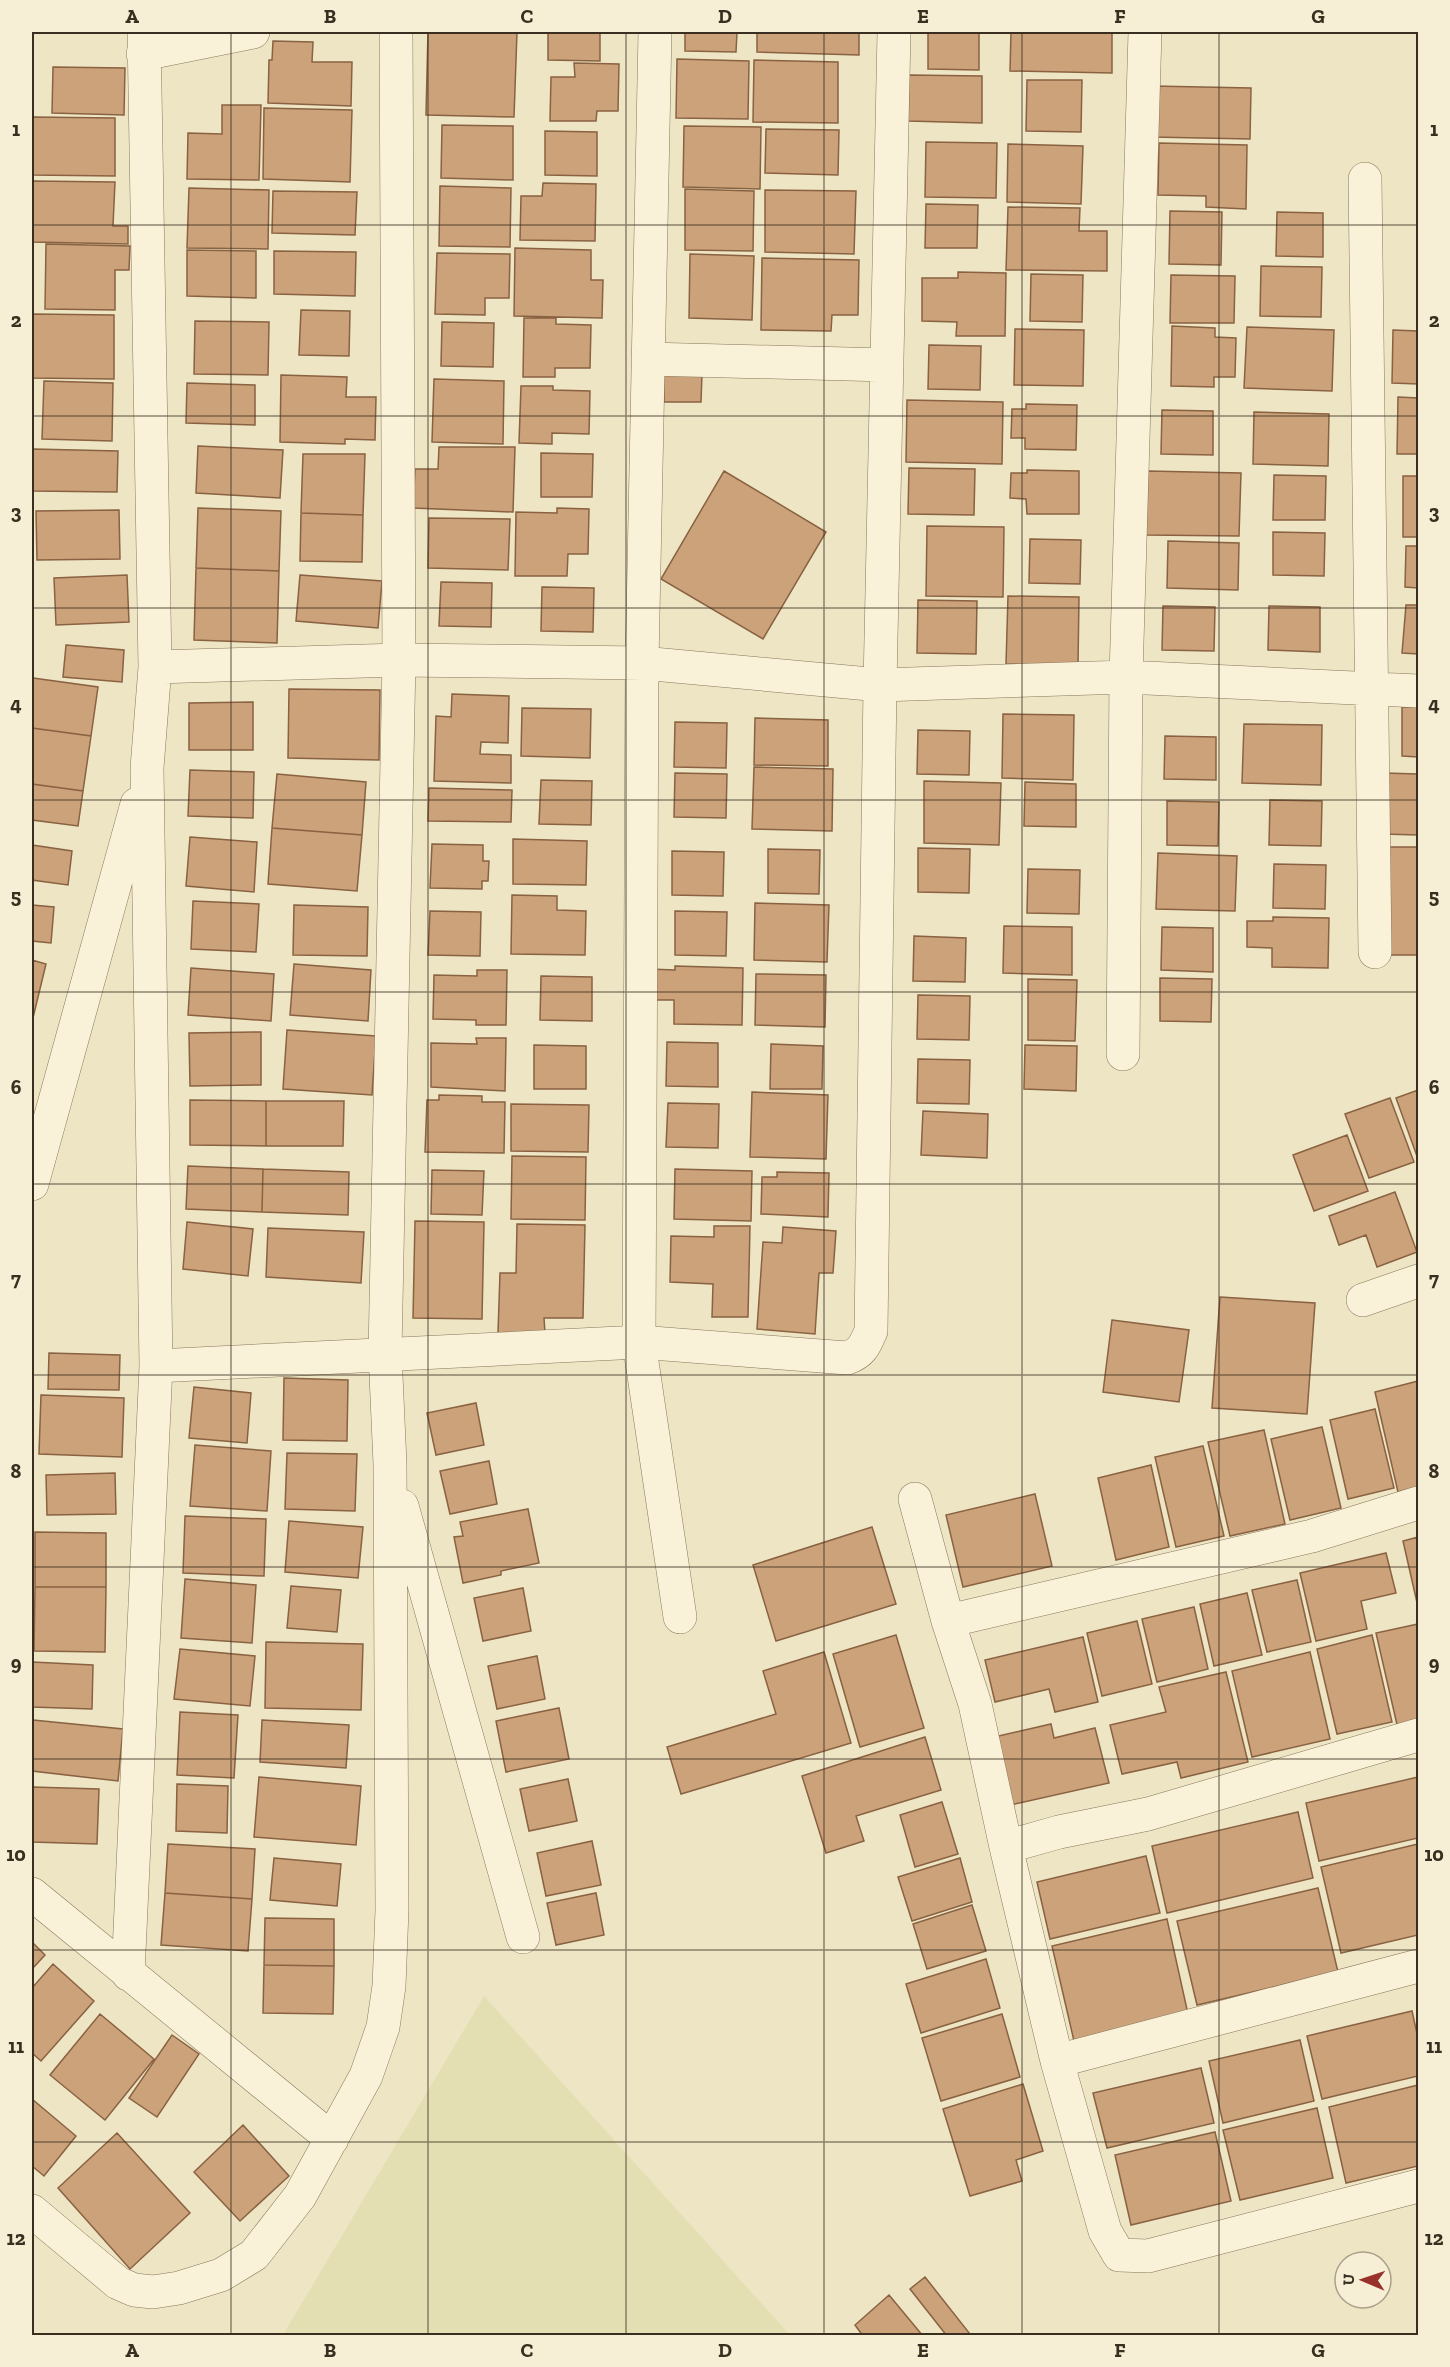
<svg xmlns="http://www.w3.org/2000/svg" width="1450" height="2367" font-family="'Zilla Slab',serif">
  <rect width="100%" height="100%" fill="#eee5c5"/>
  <path fill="#e4dfb2" d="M484,1996L790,2335H283Z"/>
  <path fill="#cca27b" stroke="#896241" stroke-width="1.5" d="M428,32H517L514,117L426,115Z
    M548,32H600V61L548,60Z
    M685,32H737L736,52L685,51Z
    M757,32H859V55L757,52Z
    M928,32H979V70L928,69Z
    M1011,32H1112V73L1010,71Z
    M273,41L313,42L312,62H352L351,106L268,103L269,60H272Z
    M677,59L749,61L748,119L676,118Z
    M754,60L838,62V123L753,122Z
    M574,63L619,64L618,111H597L596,121H550L551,77H575Z
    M53,67L125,68L124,115L52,113Z
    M909,75L982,76V123L908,121Z
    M1027,80H1082L1081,132L1026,131Z
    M1153,86L1251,88L1250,139L1152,137Z
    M222,105H261L259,180L187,179L188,133L222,134Z
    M264,108L352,110L350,182L263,179Z
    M32,117L115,118V176L32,175Z
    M442,125L513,126V180L441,178Z
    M684,126L761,127L760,189L683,187Z
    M766,129L839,130L838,175L765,173Z
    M545,131L597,132V176L545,175Z
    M926,142L997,143L996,198L925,197Z
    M1159,143L1247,145L1246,209L1206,207V196L1158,195Z
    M1008,144L1083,146L1081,204L1007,202Z
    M32,181L115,182L113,226H128V244L32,242Z
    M543,183L596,184L595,241L520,240L521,196H542Z
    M440,186L511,188L510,247L439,246Z
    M189,188L269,190L268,249L187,248Z
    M685,189L754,191L753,251L685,250Z
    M765,190L856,191L854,254L765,252Z
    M273,191L357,192L355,235L272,233Z
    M926,204L978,205L977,248H925Z
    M1008,207L1080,208L1079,231H1107V271L1006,270Z
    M1170,211L1222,212L1221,265L1169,264Z
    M1277,212L1323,213V257L1276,256Z
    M46,244L130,246L129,270H115V310L45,309Z
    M515,248L591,250V280H603L602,318L514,316Z
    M187,250L256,251V298L187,296Z
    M274,251L356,252L355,296L274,294Z
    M437,253L510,254L509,298H485V315L435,314Z
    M690,254L754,256L752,320L689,318Z
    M762,258L859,260L858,315H832L831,331L761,330Z
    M1261,266L1322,267L1321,317L1260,316Z
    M958,272L1006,273L1005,336H956L957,322L922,321V278H958Z
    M1031,274L1083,275L1082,322L1030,321Z
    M1171,275L1235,276L1234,323H1170Z
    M301,310L350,311L349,356L299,355Z
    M32,314L114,315V379L32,378Z
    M524,318H556V324L591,325L590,368H555V377H523Z
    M195,321L269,322L268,375L194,374Z
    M442,322L494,323L493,367L441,366Z
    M1172,326L1215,328V337L1236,338L1235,377H1214V387L1171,386Z
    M1247,327L1334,330L1332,391L1244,388Z
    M1015,329L1084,330L1083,386L1014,385Z
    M1393,330L1418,331V384L1392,383Z
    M929,345L981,346L980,390L928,389Z
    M664,373L702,374L701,402H664Z
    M281,375L347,377L346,397H376L375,440L345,439V444L280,442Z
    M434,379L504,381L503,444L432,442Z
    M44,381L113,383L112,441L42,439Z
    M187,383L255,385V425L186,423Z
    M521,386H553V390L590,391L589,434L552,433V444L519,443Z
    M1398,397L1418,398V454H1397Z
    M907,400L1003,402L1002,464L906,462Z
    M1026,404L1077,405L1076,450L1025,449V438H1011L1012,409H1026Z
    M1162,410L1213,411V455L1161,454Z
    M1254,412L1329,414L1328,466L1253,464Z
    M198,446L283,450L280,498L196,493Z
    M439,447H515L513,512L413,508L415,469H438Z
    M33,449L118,451L117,492L32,491Z
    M541,453L593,454L592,497H541Z
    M303,454H365L363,515L301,513Z
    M909,468L975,469L974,515L908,514Z
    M1027,470L1079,471V514H1027L1026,499L1010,498L1011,473H1027Z
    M724,471L826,532L763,639L661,579Z
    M1148,471L1241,473L1239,536L1146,535Z
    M1274,475L1326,476L1325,520H1273Z
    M1403,476H1418V537H1403Z
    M198,508L281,511L279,571L196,568Z
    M557,508L589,509L588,554H568L567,576H515L516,512L557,513Z
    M119,510L120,559L37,560L36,511Z
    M301,513L363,515L362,562L300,561Z
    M429,518L510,519L508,570L428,568Z
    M927,526L1004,527L1003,597L926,596Z
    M1273,532L1325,533L1324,576L1273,575Z
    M1030,539L1081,540L1080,584L1029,583Z
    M1168,541L1239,543L1238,590L1167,588Z
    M1406,546H1418V588L1405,587Z
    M196,568L279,571L277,643L194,640Z
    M127,575L129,622L56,625L54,578Z
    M300,575L382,581L378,628L296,621Z
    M441,582L492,583L491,627L439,626Z
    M542,587L594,588L593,632L541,631Z
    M1008,596L1079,597L1078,666L1006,664Z
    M918,600L977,601L976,654L917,653Z
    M1406,605H1418V654L1402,653Z
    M1163,606L1215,607L1214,651L1162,650Z
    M1269,606L1320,607V652L1268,650Z
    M66,645L124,650L122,682L63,677Z
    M33,678L98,687L91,736L32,728Z
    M289,689L380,690L379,760L288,758Z
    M452,694L509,696L508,743L481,742L480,754L511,755V783L434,781L436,716L451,717Z
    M253,702V750H189V703Z
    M1402,707H1418V757L1402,756Z
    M522,708L591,709L590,758L521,756Z
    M1003,714L1074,715L1073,780L1002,778Z
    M755,718L828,720V766L754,765Z
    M675,722L727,723L726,768L674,767Z
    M1244,724L1322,725L1321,785L1242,783Z
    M32,728L91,736L83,791L32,784Z
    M918,730L970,731L969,775L917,774Z
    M1165,736L1216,737V780L1164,779Z
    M754,767L833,769L832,831L752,829Z
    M190,770L254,772L253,818L188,816Z
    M675,773L727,774L726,818L674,817Z
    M1383,773L1418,774V835L1382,834Z
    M277,774L366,782L362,835L272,828Z
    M541,780L592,781L591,825L539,824Z
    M924,781L1001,783L999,845L924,843Z
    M1025,782L1076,784V827L1024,826Z
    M32,784L83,791L78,826L32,820Z
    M429,788L512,790L511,822L428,821Z
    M1270,800L1322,801L1321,846L1269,845Z
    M1167,801L1219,802L1218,846L1167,845Z
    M272,828L362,835L357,891L268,884Z
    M190,837L257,842L254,892L186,886Z
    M513,839L587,841L586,885L513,884Z
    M432,844L483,845V861H489L488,881H482V889L430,888Z
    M32,845L72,851L68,885L32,880Z
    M1383,847H1418V955H1384Z
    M918,848L970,849L969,893L918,892Z
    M768,849L820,850L819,894L768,893Z
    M672,851L724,852L723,896L672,895Z
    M1158,853L1237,856L1235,911L1156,909Z
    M1274,864L1326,865L1325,909L1273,908Z
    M1028,869L1080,870L1079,914L1027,913Z
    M512,895L557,896V910L586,911L585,955L511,954Z
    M193,901L259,904L256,952L191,949Z
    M755,903L829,905L827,962L754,960Z
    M32,905L54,907L51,943L32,941Z
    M294,905L368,907L367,956L293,955Z
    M430,911L481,912L480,956L428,955Z
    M675,911L727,912L726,956L675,955Z
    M1273,917L1329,918L1328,968L1272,967V948L1247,947V921H1273Z
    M1004,926L1072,927V975L1003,973Z
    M1162,927L1213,928V972L1161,970Z
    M914,936L966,938L965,982L913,981Z
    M32,960L46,964L32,1022Z
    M294,964L371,970L368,1021L290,1015Z
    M675,966L743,968L742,1025L674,1024V1000H648L649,969L675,970Z
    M191,968L274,974L271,1021L188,1015Z
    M477,970H507L506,1025H476V1020L433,1019L434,975L477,976Z
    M756,974L826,975L825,1027L755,1025Z
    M541,976L592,977V1021L540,1020Z
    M1160,978L1212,979L1211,1022L1160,1021Z
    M1028,979L1077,980L1075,1041L1028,1040Z
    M918,995L970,996L969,1040L917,1039Z
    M287,1030L376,1036L372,1095L283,1089Z
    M261,1032V1085L190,1086L189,1033Z
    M476,1038H506L505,1091L431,1087V1043L477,1044Z
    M667,1042L718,1043V1087L666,1086Z
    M771,1044L823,1046L822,1089H770Z
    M534,1045L586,1046V1089H534Z
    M1025,1045L1077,1046L1076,1091L1024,1089Z
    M918,1059L970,1060L969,1104L917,1103Z
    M1418,1090V1159L1396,1098Z
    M752,1092L828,1095L826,1159L750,1157Z
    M439,1095L482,1096V1102H505L504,1153L425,1152L427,1100H439Z
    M1390,1098L1414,1162L1369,1178L1345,1114Z
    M190,1100L266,1101V1146L190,1145Z
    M266,1101H344L343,1146H266Z
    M668,1103L719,1104L718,1148L666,1147Z
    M511,1104L589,1105L588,1152L511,1151Z
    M923,1111L988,1114L987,1158L921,1155Z
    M1347,1135L1368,1191L1314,1211L1293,1155Z
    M512,1156L586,1157L585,1220L511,1219Z
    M188,1166L263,1169L262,1212L186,1209Z
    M263,1169L349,1172L348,1215L262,1212Z
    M675,1169L752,1171L751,1221L674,1219Z
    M432,1170L484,1171L482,1215L431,1214Z
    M777,1172L829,1173L828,1217L761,1214L762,1177H777Z
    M1395,1192L1417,1252L1377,1267L1366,1235L1339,1245L1329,1216Z
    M415,1221L484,1222L482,1319L413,1318Z
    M187,1222L253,1229L248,1276L183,1269Z
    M517,1224L585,1225L583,1318H544L545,1333H498L500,1273H516Z
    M714,1226H750L748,1317H712L713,1284L670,1282L671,1236L714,1237Z
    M783,1227L836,1231L833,1273H819L815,1334L757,1329L763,1242L782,1243Z
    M268,1228L364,1232L361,1283L266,1277Z
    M1220,1297L1315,1303L1307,1414L1212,1408Z
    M1112,1320L1189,1330L1179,1402L1103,1392Z
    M49,1353L120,1355L119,1390L48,1389Z
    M284,1378L348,1380L347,1441L283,1440Z
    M1418,1381V1487L1398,1492L1375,1392Z
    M194,1387L251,1393L247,1443L189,1438Z
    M41,1395L124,1398L122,1457L39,1454Z
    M476,1403L484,1445L436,1455L427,1413Z
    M1375,1409L1394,1488L1348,1499L1330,1420Z
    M1322,1427L1341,1508L1290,1520L1271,1439Z
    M1264,1430L1285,1524L1230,1536L1208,1442Z
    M195,1445L271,1451L267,1511L190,1506Z
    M1203,1446L1224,1536L1176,1547L1155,1457Z
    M287,1453L357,1454L355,1511L285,1509Z
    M489,1461L497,1504L450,1514L440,1471Z
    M1151,1465L1169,1547L1116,1560L1098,1478Z
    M115,1473L116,1514L47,1515L46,1475Z
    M1035,1494L1052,1566L963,1587L946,1515Z
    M528,1509L539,1563L501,1571V1575L463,1583L454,1537L463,1536L460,1522Z
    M185,1516L266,1519L264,1576L183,1573Z
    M289,1521L363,1527L358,1578L285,1572Z
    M872,1527L896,1604L776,1641L753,1565Z
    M35,1532L106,1533V1587H35Z
    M1418,1537V1607L1403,1541Z
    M1386,1553L1396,1593L1361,1601L1367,1629L1316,1641L1300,1573Z
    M185,1579L256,1585L252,1643L181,1638Z
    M1297,1580L1311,1642L1267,1652L1252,1590Z
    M291,1586L341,1590L337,1632L287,1628Z
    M35,1587H106L105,1652L34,1651Z
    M523,1588L531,1631L483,1641L474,1598Z
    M1247,1593L1262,1655L1214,1666L1200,1604Z
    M1194,1607L1208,1669L1157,1682L1142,1619Z
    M1137,1621L1152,1684L1102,1696L1087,1633Z
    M1418,1624V1724L1398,1729L1376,1633Z
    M896,1635L924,1728L860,1747L833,1654Z
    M1372,1635L1392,1722L1337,1734L1317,1649Z
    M1083,1637L1098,1702L1055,1712L1049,1689L995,1702L985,1660Z
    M266,1642L363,1644L361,1710L265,1708Z
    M180,1649L255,1656L250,1706L174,1699Z
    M824,1652L851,1743L681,1794L667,1747L776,1714L763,1671Z
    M1310,1652L1330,1739L1252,1757L1232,1671Z
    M537,1656L545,1699L497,1709L488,1666Z
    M32,1662L93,1665L92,1709L32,1707Z
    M1226,1672L1248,1762L1181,1778L1177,1762L1122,1774L1110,1725L1166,1712L1159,1687Z
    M559,1708L569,1759L506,1772L496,1721Z
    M180,1712L238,1715L234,1778L177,1775Z
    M33,1720L123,1729L118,1781L32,1771Z
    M262,1720L349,1725L346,1768L260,1762Z
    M1051,1724L1054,1738L1095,1728L1109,1783L1010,1805L994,1737Z
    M925,1737L941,1790L856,1816L864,1841L826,1853L802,1776Z
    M259,1777L361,1786L356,1845L254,1837Z
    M1418,1777V1838L1319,1861L1306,1803Z
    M568,1779L577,1821L529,1831L520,1789Z
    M177,1784L228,1786L227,1833L176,1831Z
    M32,1787L99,1789L97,1844L32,1842Z
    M942,1802L958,1854L915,1867L900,1815Z
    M1298,1812L1313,1878L1167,1913L1152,1846Z
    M592,1841L601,1885L546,1896L537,1853Z
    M168,1844L255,1849L252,1899L165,1893Z
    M1418,1844V1935L1341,1953L1321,1867Z
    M1146,1856L1160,1913L1050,1939L1037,1882Z
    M274,1858L341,1864L337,1906L270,1900Z
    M960,1858L972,1902L912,1921L898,1877Z
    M1318,1888L1338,1972L1197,2005L1177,1921Z
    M165,1893L252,1899L248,1951L161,1945Z
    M596,1893L604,1935L556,1945L547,1903Z
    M972,1905L986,1951L927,1969L913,1924Z
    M265,1918L334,1919V1966L264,1965Z
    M1167,1919L1188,2014L1074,2041L1052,1946Z
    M32,1942L45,1955L32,1969Z
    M986,1959L1000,2008L921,2033L906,1984Z
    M53,1964L94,2001L41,2061L32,2053V1988Z
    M264,1965L334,1966L333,2014L263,2013Z
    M1412,2011L1418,2038V2076L1322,2099L1307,2036Z
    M100,2014L154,2059L105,2120L50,2075Z
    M1002,2014L1020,2077L941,2101L922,2038Z
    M172,2035L199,2054L157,2117L129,2098Z
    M1300,2040L1314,2101L1223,2123L1209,2061Z
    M1201,2068L1214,2123L1107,2148L1093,2093Z
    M1023,2084L1043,2151L1016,2160L1022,2181L970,2196L943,2109Z
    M1418,2085V2166L1346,2183L1329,2107Z
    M32,2099L76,2136L44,2176L32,2166Z
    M1317,2108L1333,2178L1240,2200L1223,2130Z
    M243,2125L289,2176L240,2221L194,2172Z
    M1215,2132L1231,2201L1131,2225L1115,2155Z
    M117,2133L190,2213L130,2269L58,2188Z
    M925,2277L970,2334L969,2336H947L910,2289Z
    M889,2295L923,2336H863L855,2325Z"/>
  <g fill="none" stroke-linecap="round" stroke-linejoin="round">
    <g stroke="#89775b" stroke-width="34">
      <path id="street" d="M655,32L642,663L639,1342L680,1617
        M143,54L253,32
        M1365,179L1375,952
        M648,359L887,365
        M155,667L399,660L642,663L880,685L1126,677L1418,691
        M1123,1054L1126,677L1145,32
        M32,1184L137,804
        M1363,1300L1418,1281
        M156,1366L639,1342L847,1358C862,1353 865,1345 871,1331L880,685L894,32
        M915,1499L948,1621
        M1418,1503L1312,1536L948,1621L975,1704L1006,1847L1057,2061L1105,2231L1119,2255L1148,2256L1418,2186
        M402,1506L523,1937
        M1006,1847L1059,1832L1148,1814L1418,1735
        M32,1894L332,2139
        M128,1974L156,1366L147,768L155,667L144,32
        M1057,2061L1418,1966
        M32,2211L118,2283L134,2290L153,2292L179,2288L221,2275L254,2255L300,2196L366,2076L383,2027L389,1986L392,1910L390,1464L385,1353L399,660L396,32"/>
    </g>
    <use href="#street" stroke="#f9f1d8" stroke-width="33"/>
  </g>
  <path fill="none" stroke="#392e1f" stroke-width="1.5" stroke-opacity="0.55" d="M231,32V2336M428,32V2336M626,32V2336M824,32V2336M1022,32V2336M1219,32V2336M32,225H1418M32,416H1418M32,608H1418M32,800H1418M32,992H1418M32,1184H1418M32,1375H1418M32,1567H1418M32,1759H1418M32,1950H1418M32,2142H1418"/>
  <rect width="1450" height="2367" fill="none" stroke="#f6eed5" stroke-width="66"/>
  <g transform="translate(1363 2280) rotate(272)"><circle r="28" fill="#f6eed5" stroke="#aaa18c" stroke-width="1.5"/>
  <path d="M0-4.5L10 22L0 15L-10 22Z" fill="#99312b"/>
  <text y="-9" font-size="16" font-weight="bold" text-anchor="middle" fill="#392e1f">U</text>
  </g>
  <rect x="33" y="33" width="1384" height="2301" fill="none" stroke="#392e1f" stroke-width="2"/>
  <g font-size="20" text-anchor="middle" font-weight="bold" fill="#392e1f">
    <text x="132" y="23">A</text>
    <text x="330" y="23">B</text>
    <text x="527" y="23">C</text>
    <text x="725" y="23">D</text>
    <text x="923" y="23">E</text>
    <text x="1120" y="23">F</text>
    <text x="1318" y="23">G</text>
    <text x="16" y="136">1</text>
    <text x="1434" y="136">1</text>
    <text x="16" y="327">2</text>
    <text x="1434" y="327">2</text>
    <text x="16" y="519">3</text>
    <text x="1434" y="519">3</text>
    <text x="16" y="711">4</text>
    <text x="1434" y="711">4</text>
    <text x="16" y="903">5</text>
    <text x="1434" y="903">5</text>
    <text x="16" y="1094">6</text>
    <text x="1434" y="1094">6</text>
    <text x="16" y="1286">7</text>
    <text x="1434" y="1286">7</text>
    <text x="16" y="1478">8</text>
    <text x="1434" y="1478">8</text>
    <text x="16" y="1670">9</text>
    <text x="1434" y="1670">9</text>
    <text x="16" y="1861">10</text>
    <text x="1434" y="1861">10</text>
    <text x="16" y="2053">11</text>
    <text x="1434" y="2053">11</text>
    <text x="16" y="2245">12</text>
    <text x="1434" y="2245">12</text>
    <text x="132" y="2357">A</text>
    <text x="330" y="2357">B</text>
    <text x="527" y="2357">C</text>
    <text x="725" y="2357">D</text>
    <text x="923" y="2357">E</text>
    <text x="1120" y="2357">F</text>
    <text x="1318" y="2357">G</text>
  </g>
</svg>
